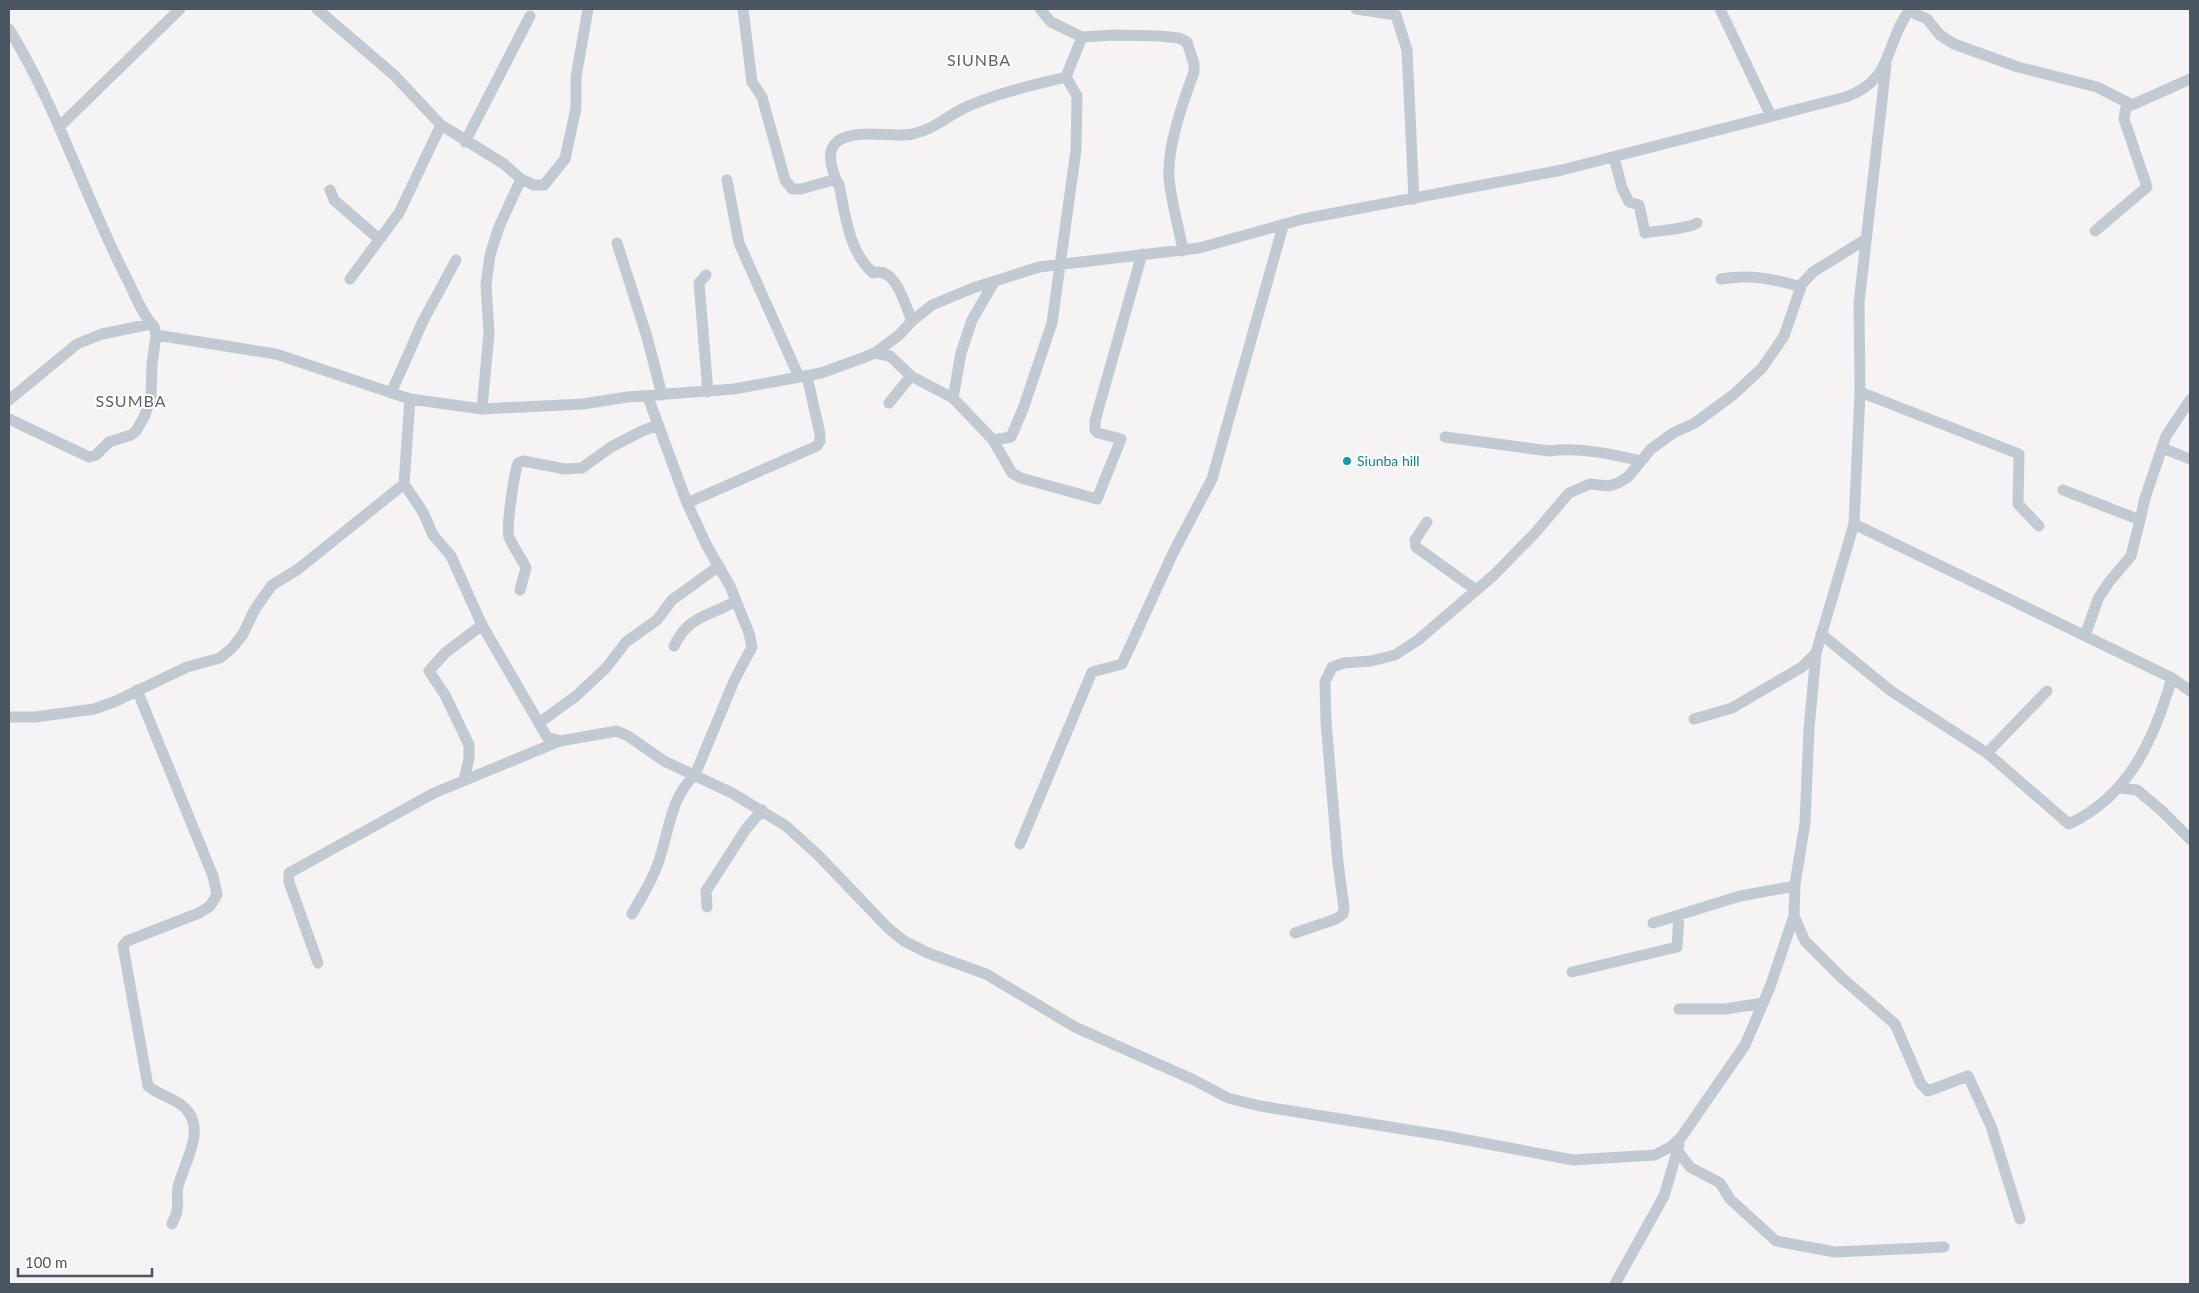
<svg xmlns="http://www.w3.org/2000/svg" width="2199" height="1293" font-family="Lato,sans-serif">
  <rect width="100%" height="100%" fill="#f5f3f3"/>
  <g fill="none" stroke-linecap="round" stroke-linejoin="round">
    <path stroke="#c1cad2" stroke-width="11" d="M317,9L394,75L441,125L504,164L521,179
      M743,9L752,82L762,97L785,180L792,189H801L833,180L839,184C845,215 849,252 873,273C896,266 905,305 912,321
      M1040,9L1051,22L1082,37L1114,35L1160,36L1179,38L1187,42L1194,64V72C1183,102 1167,146 1169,178C1171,202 1179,227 1183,251
      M1356,9L1396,15L1407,50L1414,199
      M1720,9L1771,116
      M1909,11L1927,19L1940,35L1954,44L2018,67L2097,87L2132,105L2190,79
      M9,29C57,107 84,195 126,277C133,290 143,317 154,326L156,335L152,364L151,398L144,417L136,431L131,435L109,442L96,455L89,457L9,419
      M60,126L180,9
      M465,142L530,16
      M1614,157L1622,188L1629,202L1639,205L1645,233C1656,231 1691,228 1697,223
      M727,180L739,243L799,377
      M837,183C833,170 824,152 838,141C856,128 892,138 913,134C936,129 950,113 971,105C1001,92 1034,85 1066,77
      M330,190L334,200L379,239
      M2095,231L2147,187L2124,119L2127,102
      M617,243L647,337L662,395
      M706,275L699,283L708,392
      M350,279L399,213L441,125
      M1721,279C1750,274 1774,279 1801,287
      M156,335L276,354L410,399L482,409L583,404L627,397L734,389L821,373L857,360L875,353L899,335L912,321L932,305L973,288L1039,267L1199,248L1303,219L1562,170L1846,97C1895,79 1884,44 1910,9
      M875,353L890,356L911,376L889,403
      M911,376L953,398L993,440L1012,473L1021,478L1097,499L1121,439L1098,433L1095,430V421L1142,254
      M1860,392L2019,454L2018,504L2039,526
      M391,393L423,321L456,260
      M953,398L961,353L972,320L994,282
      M9,400L77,344L102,334L151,324
      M482,409L489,333L486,285L490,255L499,227L521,179L534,185H544L565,159L576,108V77L588,9
      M1445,437L1549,451C1579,447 1612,454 1641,461
      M993,440L1011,437L1023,409L1052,323L1076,150L1077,96L1066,77L1082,37
      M2162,448L2190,459
      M404,484L423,512L433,535L451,556L482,625L547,737L560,741
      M2063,490L2140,520L2131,556L2109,582L2098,599L2085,636
      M687,503L817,446L820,441V434L807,376
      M2140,520L2145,498L2166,436L2190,400
      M1427,522L1415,540L1416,547L1476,590
      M1854,524L2172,678L2190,691
      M520,590L526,568C521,557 513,547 509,537C506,528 514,474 518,463L523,461L565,469L582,468L611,447L642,431L658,425
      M1821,634L1891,691L1987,753L2069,824C2130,795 2154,739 2172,678
      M674,646C689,615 708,617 736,601
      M137,690L213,876L217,895L210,906L199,913L127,941L123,946L148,1086C161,1097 179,1098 189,1113C204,1134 183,1165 178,1187C176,1194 179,1202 177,1210C177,1215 173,1220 172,1224
      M9,717H35L94,709L114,702L187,667L220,658L232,648L243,634L255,609L272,585L297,570L404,484L410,399
      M1694,719L1732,708L1802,667L1816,653
      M539,723L576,696L606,668L626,642L657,620L672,600L719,566
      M1987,753L2047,691
      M464,780L469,758V745L445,695L429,671L445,653L482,625
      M2119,788L2137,790L2161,810L2190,839
      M1020,844L1092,672L1122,664L1174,551L1212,479L1283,226
      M707,907L706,891L746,829L762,810
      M632,914C641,898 651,883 657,866C669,836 669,798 695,775L734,681L752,647L749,633L730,586L707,546L687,503L648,397
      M1794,916L1805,941L1842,978L1895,1024L1921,1084L1928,1091L1968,1076L1991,1126L2020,1219
      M1653,923L1740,896L1795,886
      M1295,933L1336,919L1343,914L1344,908L1338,863L1326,722L1325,682L1332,667L1344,663L1371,661L1395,655L1418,640L1494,575L1535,533L1569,493L1590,484L1609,486L1618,483L1628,477L1651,449L1673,433L1695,423L1733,395L1762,368L1784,336L1802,284L1813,272L1866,239
      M318,963L289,882V873L434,793L560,741L617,731L628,736L664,761L732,793L786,826L818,855L888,928L904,941L928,953L986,974L1075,1027L1194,1080L1228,1098L1260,1106L1446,1136L1573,1160L1655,1155L1672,1146L1682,1136L1745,1045L1770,987L1794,916L1795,884L1805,823L1809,729L1816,653L1854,524L1860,392L1859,303L1886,65
      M1572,972L1677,947L1679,915
      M1679,1009H1725L1763,1003
      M1677,1150L1690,1167L1720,1183L1730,1199L1776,1241L1835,1252L1944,1247
      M1615,1284L1664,1196L1679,1145"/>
  </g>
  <circle fill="#0f9aa8" stroke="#fff" stroke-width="2" cx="1347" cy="461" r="5"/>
  <g text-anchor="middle" stroke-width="4" stroke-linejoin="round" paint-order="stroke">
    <g font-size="14" fill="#0d838f" stroke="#fff" text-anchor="start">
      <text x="1357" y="466">Siunba hill</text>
    </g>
    <g font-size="16" letter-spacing="1" fill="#5f6368" stroke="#fff">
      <text x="979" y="66">SIUNBA</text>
      <text x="131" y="407">SSUMBA</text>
    </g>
  </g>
  <rect width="2199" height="1293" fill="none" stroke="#4a5661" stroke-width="20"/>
  <path d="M18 1268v8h134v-8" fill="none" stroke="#4a5661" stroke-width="2.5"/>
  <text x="25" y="1268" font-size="15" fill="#4a5661" stroke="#ffffff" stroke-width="4" paint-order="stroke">100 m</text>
</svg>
